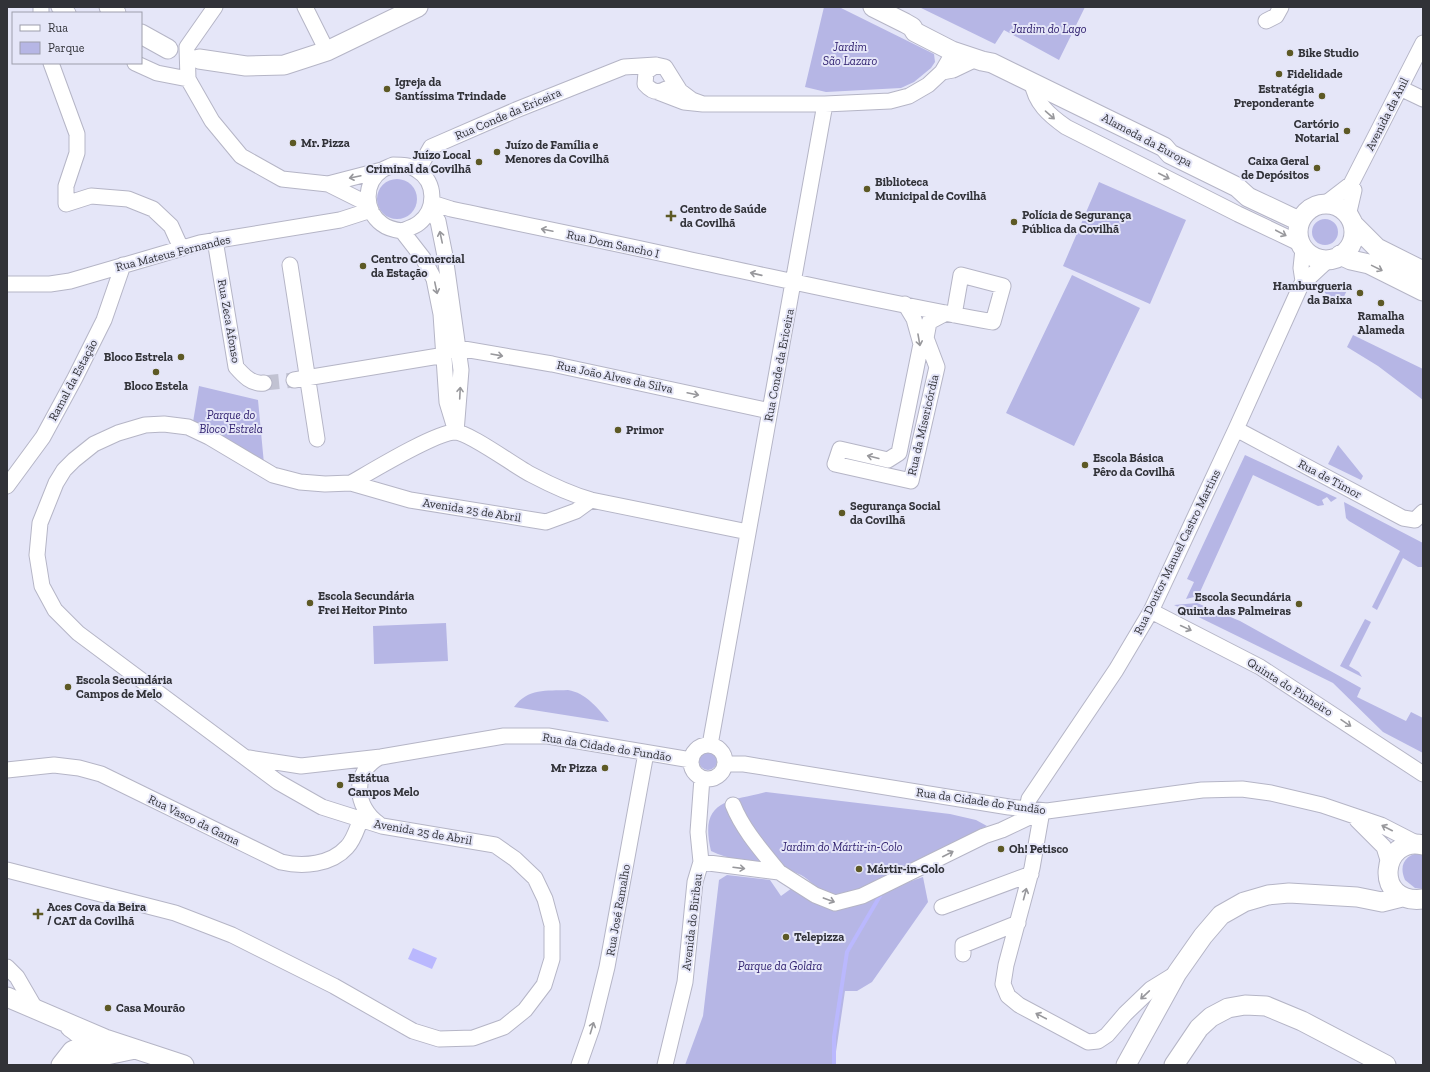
<svg xmlns="http://www.w3.org/2000/svg" width="1430" height="1072" font-family="'Zilla Slab',serif">
  <rect width="100%" height="100%" fill="#e5e6f8"/>
  <path fill="#b6b6e5" d="M824,7H839L934,54L935,62L931,68L914,82L901,88L826,92L805,87Z
    M919,7H1085L1059,60L1004,30L995,44Z
    M377 199a20 20 0 1 1 40 0a20 20 0 1 1-40 0Z
    M1099,182L1186,220L1150,304L1063,266Z
    M1312 232a13 13 0 1 1 26 0a13 13 0 1 1-26 0Z
    M1072,275L1140,308L1074,446L1006,413Z
    M1330,284L1348,288L1341,303L1320,290L1322,286Z
    M1353,335L1423,369V400L1378,366L1347,347Z
    M199,386L258,400L264,464L191,434Z
    M1338,445L1363,476L1361,480L1328,464Z
    M1245,455L1337,498L1331,502L1327,497L1322,500L1324,505L1318,506L1253,475L1200,592L1198,596L1186,599L1194,582L1187,579Z
    M1344,502L1423,543V567H1418L1403,558L1377,610L1372,607L1400,551L1349,521L1346,518Z
    M1197,603L1240,621L1361,688L1357,697L1406,721L1411,712L1423,718V753L1383,732L1333,683L1174,605Z
    M1365,619L1371,622L1349,666L1359,672L1362,677L1340,666Z
    M446,623L448,661L374,664L373,626Z
    M568,690C586,693 598,708 609,722L514,707C528,688 546,691 568,690Z
    M699 761a9 9 0 1 1 18 0a9 9 0 1 1-18 0Z
    M766,792L950,814L976,820L987,826L857,893C847,894 836,897 826,893C816,889 810,880 801,875C773,861 739,865 711,851C699,800 727,802 766,792Z
    M1423,852V889L1415,888L1405,880C1398,864 1406,854 1423,852Z
    M727,875L770,880L781,896L792,888L812,900L897,886L923,877L928,902L872,982L857,991H845L834,1065H685L703,1016L719,880Z"/>
  <path fill="#bab8fe" d="M413,948L437,958L432,969L408,959Z"/>
  <g fill="none" stroke-linecap="round" stroke-linejoin="round">
    <path stroke="#bab8fe" stroke-width="4" d="M834,1065V1037L847,952L880,896"/>
    <path stroke="#c1c2d2" stroke-width="15" stroke-dasharray="15 8" stroke-linecap="butt" d="M264,383L294,380"/>
    <g stroke="#b5b5c6" stroke-width="17">
      <path id="minor" d="M41,7V13
        M59,7L68,13
        M215,7L187,47L188,79L212,121L241,156L282,179L328,184L382,170
        M305,7L327,51
        M1266,21L1276,16L1281,7
        M51,63L77,134V153L66,186V204L91,196L128,199L153,209L171,226L181,248
        M135,63L157,73L188,79
        M656,65L646,72L645,84C651,91 657,94 666,89
        M942,72L953,70L976,59
        M1032,82C1035,103 1049,115 1066,127L1238,214L1299,243
        M1400,88L1423,99
        M658,92L684,102L703,104H825L890,101L909,96L928,85L942,72L949,60L961,54
        M393,165C402,165 410,165 417,170C437,182 436,210 419,223C414,227 407,229 402,231C395,230 387,228 382,224C364,211 363,183 382,170C385,168 389,167 393,165Z
        M418,170L431,147L516,110L624,67L656,65L665,67L680,91L692,100L703,104
        M328,184L368,204
        M432,203L451,209C530,226 611,242 691,260C791,281 892,304 993,322L1003,286L961,275L954,315
        M1325,204L1351,184L1423,43
        M430,209L438,221L445,256L461,370L456,432
        M1348,216L1354,190L1351,184
        M402,231L423,258L434,279L441,314L447,402L454,425
        M215,240L236,367C243,375 252,385 264,383
        M290,265L317,439
        M1303,281L1301,268L1303,249
        M7,284H50L70,281L200,243L340,220L371,210
        M905,304L914,319L921,344L899,453L888,460L840,449L835,464L911,481L937,367L926,338L929,322L946,313
        M458,348L552,364L770,411
        M294,380L445,355
        M1236,429L1403,518L1415,520L1423,512
        M351,483C372,471 434,433 455,432C469,432 516,467 532,475C551,485 570,494 591,500L748,532
        M7,486L43,437L75,378L104,320L123,265
        M1151,611L1260,667L1423,774
        M710,745L825,104
        M691 762a17 17 0 1 1 34 0a17 17 0 1 1-34 0Z
        M249,758L301,766L381,757L504,736H548L691,760
        M725,764H744L1009,807L1047,811L1202,790L1242,789L1271,793L1322,805L1381,825L1418,844
        M7,770L54,765L79,768L101,774L281,862C303,867 331,865 347,847C354,840 357,828 361,819
        M733,805C743,830 762,851 779,872
        M1027,809L1029,799L1116,670L1151,611L1236,429L1301,285L1328,260
        M1042,811L1032,868L1006,965L1003,984L1008,996L1019,1005L1088,1042L1098,1041L1107,1035L1125,1014L1151,989L1177,973
        M1357,820L1384,847L1389,863
        M379,824C354,807 352,772 380,757
        M701,862L779,872L815,895L835,903L862,896L984,836L1002,830L1042,811
        M7,870L175,913L232,935L334,986L413,1031L439,1039L473,1038L504,1027L525,1010L544,985L552,959V925L545,899L535,878L515,859L495,845L382,826L322,807L278,782L78,633L55,610L42,586L37,555L40,523L56,483L64,470L74,460L94,444L118,433L145,425L164,424L188,427L209,437L273,475L300,482L325,484L351,483L410,500L546,522L576,511L591,500
        M942,907L1031,874
        M963,954V945L1018,923
        M7,967L17,977L35,1008
        M579,1065L592,1028L607,967L646,753
        M665,1065L685,982L695,882L701,862L698,832L702,778"/>
    </g>
    <g stroke="#b5b5c6" stroke-width="21">
      <path id="major" d="M109,7L116,13
        M873,7L905,23L912,27L915,32L952,51L982,61L992,63L1164,147L1170,154L1237,187L1248,197L1299,221
        M141,34L168,49
        M199,59L246,66L284,65L327,51L418,7
        M1298 232a28 28 0 1 1 56 0a28 28 0 1 1-56 0Z
        M1353,224L1377,248L1423,271
        M1340,255L1351,260L1369,264L1423,291
        M1423,845C1381,835 1372,905 1423,899
        M7,997L105,1039L184,1065
        M70,1027C88,1039 89,1046 79,1065
        M61,1065L72,1051L92,1041
        M83,1065L102,1056L135,1049
        M1126,1065L1177,973L1203,936L1221,915L1244,902L1268,895L1289,893L1357,897L1382,902L1402,897
        M1174,1065L1199,1028L1211,1017L1228,1008L1245,1005L1266,1006L1302,1021L1386,1065"/>
    </g>
    <use href="#minor" stroke="#fff" stroke-width="15"/>
    <use href="#major" stroke="#fff" stroke-width="19"/>
  </g>
  <defs><path id="oneway-shaft" d="M-6 0H5M1.5-3L5.5 0L1.5 3" fill="none" stroke-width="1.6" stroke-linecap="round" stroke-linejoin="round"/></defs>
  <g stroke="#98989c">
    <use href="#oneway-shaft" transform="translate(1050 115) rotate(41)"/>
    <use href="#oneway-shaft" transform="translate(1164 176) rotate(27)"/>
    <use href="#oneway-shaft" transform="translate(355 177) rotate(168)"/>
    <use href="#oneway-shaft" transform="translate(547 230) rotate(-168)"/>
    <use href="#oneway-shaft" transform="translate(1281 233) rotate(28)"/>
    <use href="#oneway-shaft" transform="translate(441 237) rotate(-102)"/>
    <use href="#oneway-shaft" transform="translate(1377 268) rotate(26)"/>
    <use href="#oneway-shaft" transform="translate(756 274) rotate(-167)"/>
    <use href="#oneway-shaft" transform="translate(436 288) rotate(78)"/>
    <use href="#oneway-shaft" transform="translate(919 340) rotate(80)"/>
    <use href="#oneway-shaft" transform="translate(497 355) rotate(10)"/>
    <use href="#oneway-shaft" transform="translate(460 393) rotate(-87)"/>
    <use href="#oneway-shaft" transform="translate(693 394) rotate(12)"/>
    <use href="#oneway-shaft" transform="translate(873 457) rotate(-166)"/>
    <use href="#oneway-shaft" transform="translate(1186 628) rotate(25)"/>
    <use href="#oneway-shaft" transform="translate(1346 723) rotate(34)"/>
    <use href="#oneway-shaft" transform="translate(1387 828) rotate(-153)"/>
    <use href="#oneway-shaft" transform="translate(948 854) rotate(-27)"/>
    <use href="#oneway-shaft" transform="translate(739 868) rotate(7)"/>
    <use href="#oneway-shaft" transform="translate(1025 894) rotate(-75)"/>
    <use href="#oneway-shaft" transform="translate(829 900) rotate(20)"/>
    <use href="#oneway-shaft" transform="translate(1145 995) rotate(137)"/>
    <use href="#oneway-shaft" transform="translate(1041 1016) rotate(-152)"/>
    <use href="#oneway-shaft" transform="translate(592 1028) rotate(-73)"/>
  </g>
  <g fill="#5d5925" stroke="#e5e6f8" stroke-width="1.5">
    <circle cx="1290" cy="53" r="4"/>
    <circle cx="1279" cy="74" r="4"/>
    <circle cx="387" cy="89" r="4"/>
    <circle cx="1322" cy="96" r="4"/>
    <circle cx="1347" cy="131" r="4"/>
    <circle cx="293" cy="143" r="4"/>
    <circle cx="497" cy="152" r="4"/>
    <circle cx="479" cy="162" r="4"/>
    <circle cx="1317" cy="168" r="4"/>
    <circle cx="867" cy="189" r="4"/>
    <path d="M669 210h4v4h4v4h-4v4h-4v-4h-4v-4h4z"/>
    <circle cx="1014" cy="222" r="4"/>
    <circle cx="363" cy="266" r="4"/>
    <circle cx="1360" cy="293" r="4"/>
    <circle cx="1381" cy="303" r="4"/>
    <circle cx="181" cy="357" r="4"/>
    <circle cx="156" cy="372" r="4"/>
    <circle cx="618" cy="430" r="4"/>
    <circle cx="1085" cy="465" r="4"/>
    <circle cx="842" cy="513" r="4"/>
    <circle cx="310" cy="603" r="4"/>
    <circle cx="1299" cy="604" r="4"/>
    <circle cx="68" cy="687" r="4"/>
    <circle cx="605" cy="768" r="4"/>
    <circle cx="340" cy="785" r="4"/>
    <circle cx="1001" cy="849" r="4"/>
    <circle cx="859" cy="869" r="4"/>
    <path d="M36 908h4v4h4v4h-4v4h-4v-4h-4v-4h4z"/>
    <circle cx="786" cy="937" r="4"/>
    <circle cx="108" cy="1008" r="4"/>
  </g>
  <g text-anchor="middle" stroke-width="4" stroke-linejoin="round" paint-order="stroke">
    <g font-size="12" font-style="italic" fill="#30216f" stroke="#e5e6f8">
      <text x="1049" y="33">Jardim do Lago</text>
      <text x="850" y="51">Jardim<tspan x="850" dy="14">São Lazaro</tspan></text>
      <text x="231" y="419">Parque do<tspan x="231" dy="14">Bloco Estrela</tspan></text>
      <text x="842" y="851">Jardim do Mártir-in-Colo</text>
      <text x="780" y="970">Parque da Goldra</text>
    </g>
    <g font-size="12" font-weight="bold" fill="#313238" stroke="#e5e6f8" text-anchor="start">
      <text x="1298" y="57">Bike Studio</text>
      <text x="1287" y="78">Fidelidade</text>
      <text x="395" y="86">Igreja da<tspan x="395" dy="14">Santíssima Trindade</tspan></text>
      <text x="1314" y="93" text-anchor="end">Estratégia<tspan x="1314" dy="14">Preponderante</tspan></text>
      <text x="1339" y="128" text-anchor="end">Cartório<tspan x="1339" dy="14">Notarial</tspan></text>
      <text x="301" y="147">Mr. Pizza</text>
      <text x="505" y="149">Juízo de Família e<tspan x="505" dy="14">Menores da Covilhã</tspan></text>
      <text x="471" y="159" text-anchor="end">Juízo Local<tspan x="471" dy="14">Criminal da Covilhã</tspan></text>
      <text x="1309" y="165" text-anchor="end">Caixa Geral<tspan x="1309" dy="14">de Depósitos</tspan></text>
      <text x="875" y="186">Biblioteca<tspan x="875" dy="14">Municipal de Covilhã</tspan></text>
      <text x="680" y="213">Centro de Saúde<tspan x="680" dy="14">da Covilhã</tspan></text>
      <text x="1022" y="219">Polícia de Segurança<tspan x="1022" dy="14">Pública da Covilhã</tspan></text>
      <text x="371" y="263">Centro Comercial<tspan x="371" dy="14">da Estação</tspan></text>
      <text x="1352" y="290" text-anchor="end">Hamburgueria<tspan x="1352" dy="14">da Baixa</tspan></text>
      <text x="1381" y="320" text-anchor="middle">Ramalha<tspan x="1381" dy="14">Alameda</tspan></text>
      <text x="173" y="361" text-anchor="end">Bloco Estrela</text>
      <text x="156" y="390" text-anchor="middle">Bloco Estela</text>
      <text x="626" y="434">Primor</text>
      <text x="1093" y="462">Escola Básica<tspan x="1093" dy="14">Pêro da Covilhã</tspan></text>
      <text x="850" y="510">Segurança Social<tspan x="850" dy="14">da Covilhã</tspan></text>
      <text x="318" y="600">Escola Secundária<tspan x="318" dy="14">Frei Heitor Pinto</tspan></text>
      <text x="1291" y="601" text-anchor="end">Escola Secundária<tspan x="1291" dy="14">Quinta das Palmeiras</tspan></text>
      <text x="76" y="684">Escola Secundária<tspan x="76" dy="14">Campos de Melo</tspan></text>
      <text x="597" y="772" text-anchor="end">Mr Pizza</text>
      <text x="348" y="782">Estátua<tspan x="348" dy="14">Campos Melo</tspan></text>
      <text x="1009" y="853">Oh! Petisco</text>
      <text x="867" y="873">Mártir-in-Colo</text>
      <text x="47" y="911">Aces Cova da Beira<tspan x="47" dy="14">/ CAT da Covilhã</tspan></text>
      <text x="794" y="941">Telepizza</text>
      <text x="116" y="1012">Casa Mourão</text>
    </g>
    <g font-size="12" fill="#313238" stroke="#e5e6f8">
      <text transform="translate(508 114) rotate(-23)" y="4">Rua Conde da Ericeira</text>
      <text transform="translate(1387 114) rotate(-63)" y="4">Avenida da Anil</text>
      <text transform="translate(1147 140) rotate(28)" y="4">Alameda da Europa</text>
      <text transform="translate(613 244) rotate(12)" y="4">Rua Dom Sancho I</text>
      <text transform="translate(173 253) rotate(-14)" y="4">Rua Mateus Fernandes</text>
      <text transform="translate(229 321) rotate(80)" y="4">Rua Zeca Afonso</text>
      <text transform="translate(779 365) rotate(-79)" y="4">Rua Conde da Ericeira</text>
      <text transform="translate(615 377) rotate(12)" y="4">Rua João Alves da Silva</text>
      <text transform="translate(73 380) rotate(-62)" y="4">Ramal da Estação</text>
      <text transform="translate(923 425) rotate(-77)" y="4">Rua da Misericórdia</text>
      <text transform="translate(1330 479) rotate(28)" y="4">Rua de Timor</text>
      <text transform="translate(472 510) rotate(9)" y="4">Avenida 25 de Abril</text>
      <text transform="translate(1177 552) rotate(-64)" y="4">Rua Doutor Manuel Castro Martins</text>
      <text transform="translate(1290 687) rotate(32)" y="4">Quinta do Pinheiro</text>
      <text transform="translate(607 747) rotate(9)" y="4">Rua da Cidade do Fundão</text>
      <text transform="translate(981 801) rotate(8)" y="4">Rua da Cidade do Fundão</text>
      <text transform="translate(194 820) rotate(26)" y="4">Rua Vasco da Gama</text>
      <text transform="translate(423 832) rotate(10)" y="4">Avenida 25 de Abril</text>
      <text transform="translate(618 910) rotate(-80)" y="4">Rua José Ramalho</text>
      <text transform="translate(692 922) rotate(-83)" y="4">Avenida do Biribau</text>
    </g>
  </g>
  <rect width="1430" height="1072" fill="none" stroke="#313238" stroke-width="16"/>
  <rect x="12" y="12" width="130" height="52" fill="#e5e6f8" stroke="#9d9eab"/>
  <rect x="20" y="25" width="20" height="6" fill="#ffffff" stroke="#9d9eab"/>
  <text x="48" y="32" font-size="12" fill="#313238">Rua</text>
  <rect x="20" y="42" width="20" height="12" fill="#b6b6e5" stroke="#9d9eab"/>
  <text x="48" y="52" font-size="12" fill="#313238">Parque</text>
</svg>
